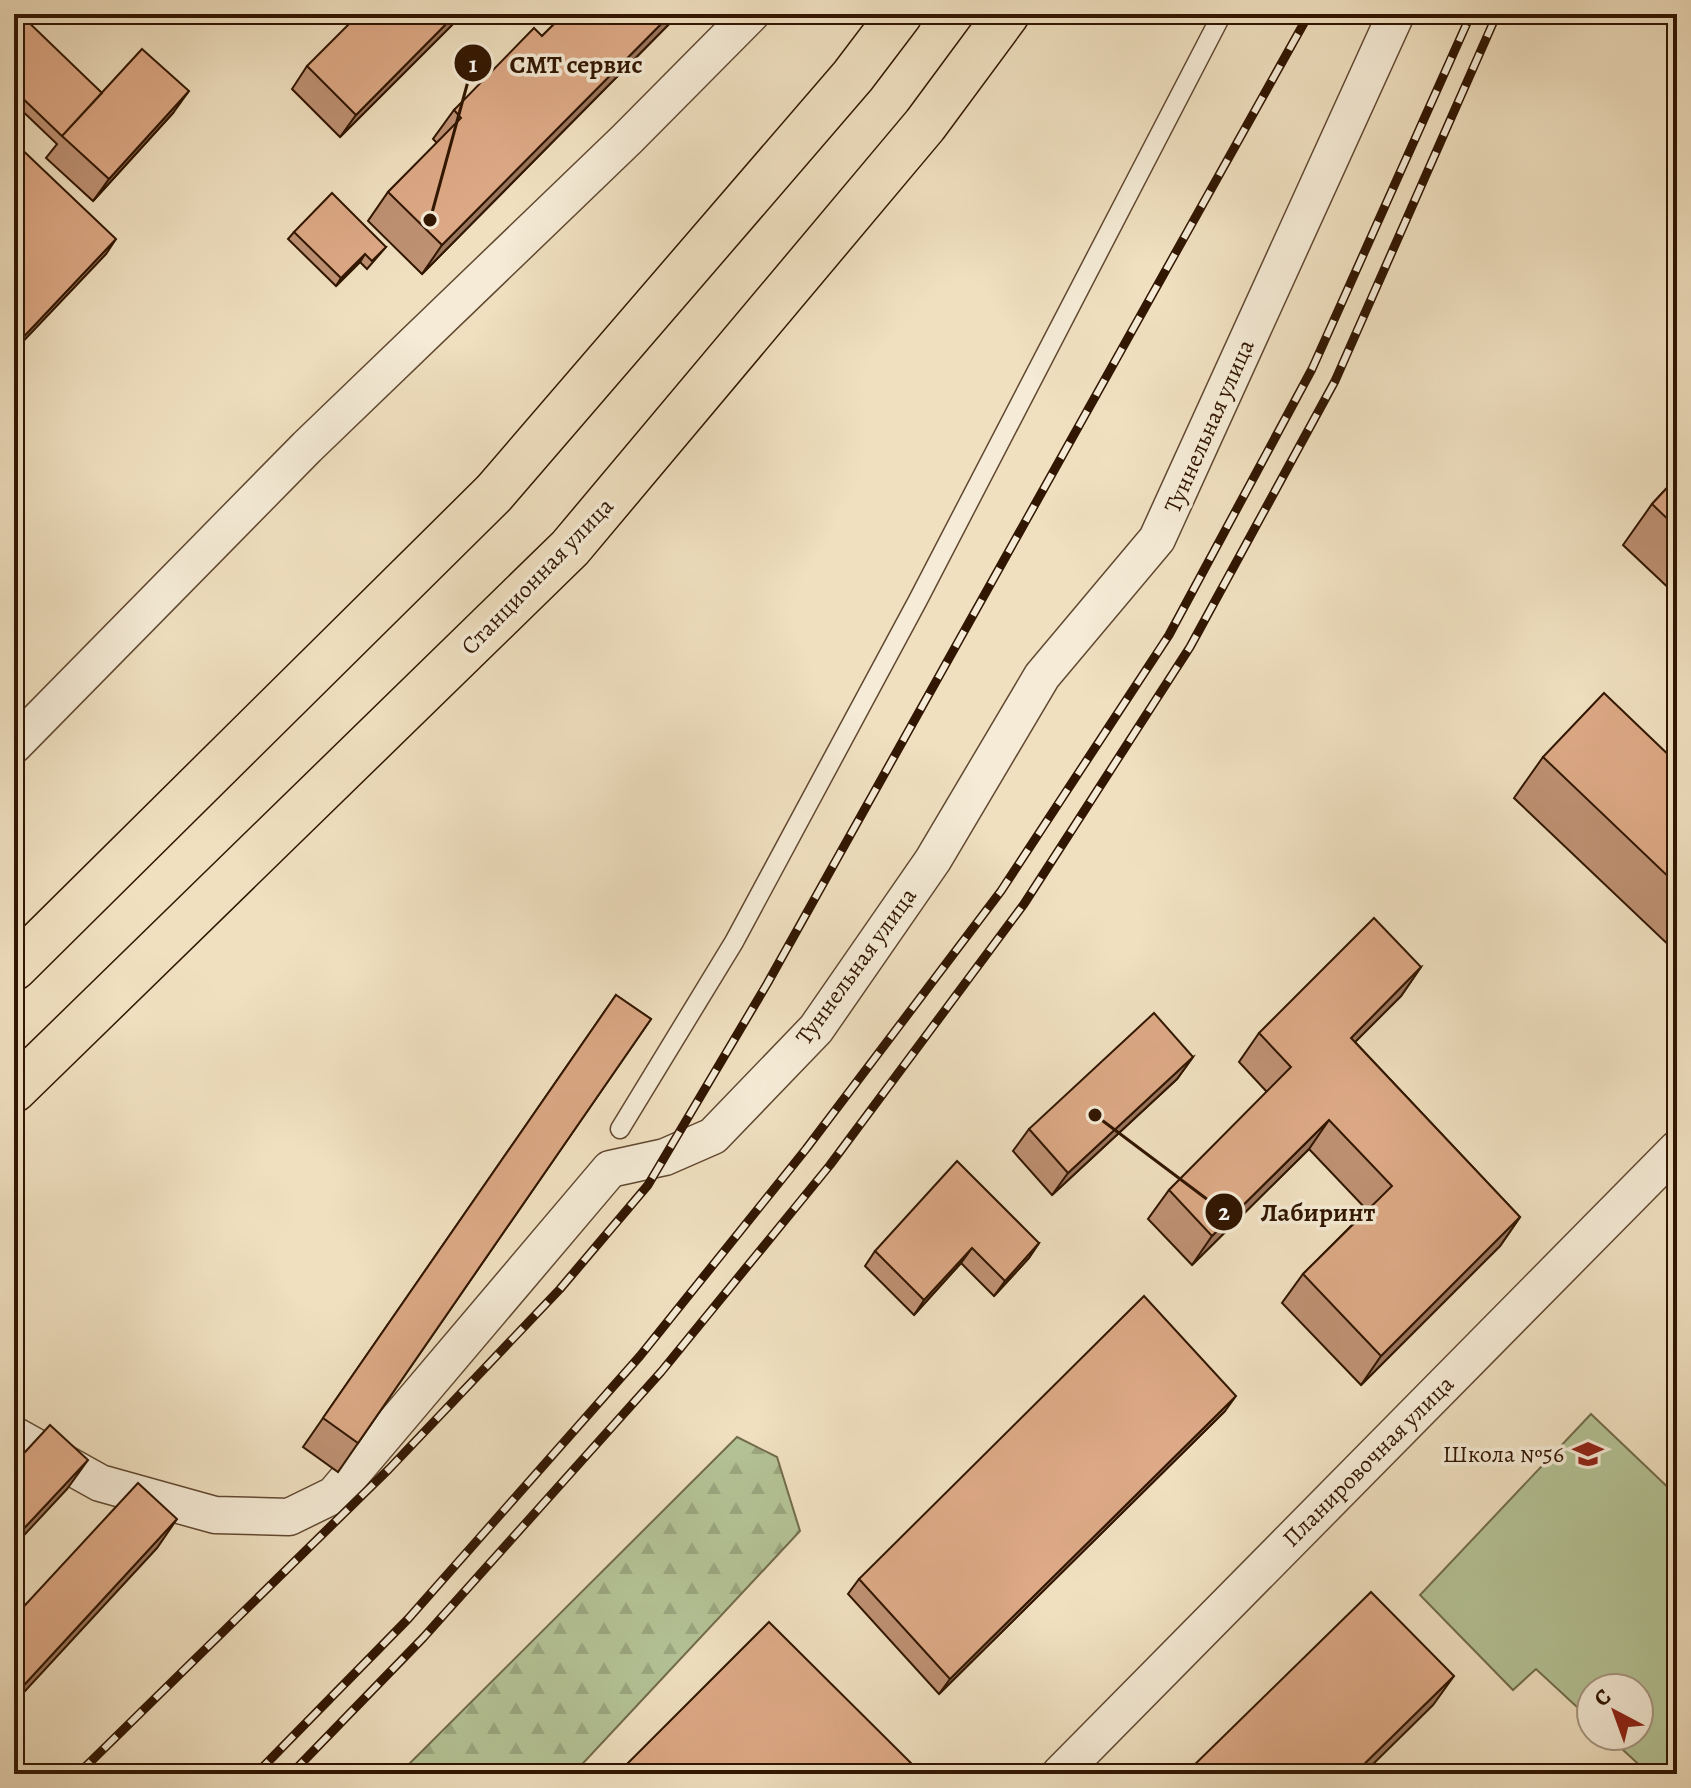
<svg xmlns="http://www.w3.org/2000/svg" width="1691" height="1788" font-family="Alegreya,serif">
  <defs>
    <pattern id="forest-firs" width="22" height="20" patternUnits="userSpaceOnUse" patternTransform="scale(2)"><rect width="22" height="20" fill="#b4c396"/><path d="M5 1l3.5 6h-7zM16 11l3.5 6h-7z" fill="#9ba780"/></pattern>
  </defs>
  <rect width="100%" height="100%" fill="#f0e0c0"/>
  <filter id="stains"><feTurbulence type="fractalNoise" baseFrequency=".0025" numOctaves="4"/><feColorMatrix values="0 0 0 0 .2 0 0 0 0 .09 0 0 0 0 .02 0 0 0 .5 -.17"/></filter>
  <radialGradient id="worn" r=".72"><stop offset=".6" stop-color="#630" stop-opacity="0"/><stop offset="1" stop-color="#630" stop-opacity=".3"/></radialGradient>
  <path fill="#b4c396" stroke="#726c4c" stroke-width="2" d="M1591,1414L1677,1496V1774H1649L1608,1736H1639V1688H1591V1720L1536,1669L1513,1690L1420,1595Z"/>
  <path fill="url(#forest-firs)" stroke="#726c4c" stroke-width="2" d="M737,1437L777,1457L800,1531L573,1774H399Z"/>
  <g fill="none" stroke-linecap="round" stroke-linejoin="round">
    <g stroke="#614831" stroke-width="21">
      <path id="lane" d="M620,1129L734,942L918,600L1222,14"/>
    </g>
    <g stroke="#614831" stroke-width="39">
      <path id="street" d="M14,745L307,447L627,139L751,14
        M14,1435L100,1483L215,1515L289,1517L334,1495L610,1169L665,1157L713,1136L816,1029L933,860L1042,676L1157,539L1396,14
        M1060,1774L1677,1149"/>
    </g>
    <g stroke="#311601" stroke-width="47">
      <path id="primary" d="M14,968L494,493L853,76L900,14
        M14,1090L570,548L925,125L1007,14"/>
    </g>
    <use href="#lane" stroke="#f5ebd6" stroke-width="18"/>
    <use href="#street" stroke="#f5ebd6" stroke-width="36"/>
    <use href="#primary" stroke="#f0e0c0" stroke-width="44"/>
    <g stroke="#311601" stroke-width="9">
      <path id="rail" d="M78,1774L389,1469L560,1289L648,1185L767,984L1309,14
        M256,1774L408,1619L640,1356L806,1149L1001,891L1169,635L1312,369L1471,14
        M291,1774L423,1638L661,1372L830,1165L1024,904L1190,647L1335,381L1497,14"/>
    </g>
    <use href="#rail" stroke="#f5ebd6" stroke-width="6" stroke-dasharray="18" stroke-linecap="butt"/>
  </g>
  <path fill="#be9173" stroke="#311601" stroke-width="2" d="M14,14L102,93L173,113L93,201L46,158L57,144L14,103Z
    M463,14L340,137L292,89L307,66Z
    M564,14H679L422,274L368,221L388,192L437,143L433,139L454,110L542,36Z
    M294,232L386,247L367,269L360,262L336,286L288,239Z
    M1677,477V596L1623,545L1652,504Z
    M1543,757L1677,763V953L1514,798Z
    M1421,967L1401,996L1355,1042L1520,1217L1500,1246L1361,1385L1282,1303L1303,1274L1367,1210L1309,1149L1192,1265L1148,1219L1169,1190L1267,1092L1239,1062L1259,1033Z
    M616,995L651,1019L338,1472L303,1447Z
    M1193,1057L1177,1079L1052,1195L1013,1151L1029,1129Z
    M1039,1243L1029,1258L994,1296L961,1263L914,1315L865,1266L875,1251Z
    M1225,1411L939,1694L848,1594L859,1579Z"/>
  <path fill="#9b765e" stroke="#311601" stroke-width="2" d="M456,14H463L340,137L356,115Z
    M671,14H679L422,274L442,245Z
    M189,91L173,113L93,201L109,179Z
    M116,239L106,254L14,351V347Z
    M365,254L360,262L336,286L341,278Z
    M1421,967L1401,996L1330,1067L1351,1038Z
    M1193,1057L1177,1079L1052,1195L1068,1173Z
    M1329,1120L1309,1149L1192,1265L1212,1236Z
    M1520,1217L1500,1246L1361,1385L1381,1356Z
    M1039,1243L1029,1258L994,1296L1005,1281Z
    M972,1248L961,1263L914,1315L924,1300Z
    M1236,1396L1225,1411L939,1694L950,1679Z
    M88,1460L67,1489L14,1546V1539Z
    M177,1519L157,1548L14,1703V1696Z
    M1454,1676L1433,1705L1363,1774H1354Z"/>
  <path fill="#dda986" stroke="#311601" stroke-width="2" d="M14,14H20L102,93L62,136L64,138L14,90Z
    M359,14H456L356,115L307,66Z
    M564,14H671L442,245L388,192L461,118L454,110L534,28L542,36Z
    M142,49L189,91L109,179L62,136Z
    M14,142L116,239L14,347V246L17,243L14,240Z
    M332,193L386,247L372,261L365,254L341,278L294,232Z
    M1677,477V528L1652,504Z
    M1604,693L1677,763V885L1543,757Z
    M1374,918L1421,967L1351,1038L1520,1217L1381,1356L1303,1274L1392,1186L1329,1120L1212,1236L1169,1190L1291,1067L1259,1033Z
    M616,995L651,1019L358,1443L323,1418Z
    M1154,1013L1193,1057L1068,1173L1029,1129Z
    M957,1161L1039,1243L1005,1281L972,1248L924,1300L875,1251Z
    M1144,1296L1236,1396L950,1679L859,1579Z
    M50,1425L88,1460L14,1539V1464Z
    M138,1483L177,1519L14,1696V1615L15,1616Z
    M1371,1592L1454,1676L1354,1774H1185Z
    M769,1622L922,1774H617Z"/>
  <defs>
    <g id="school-bare" transform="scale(2.4)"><path d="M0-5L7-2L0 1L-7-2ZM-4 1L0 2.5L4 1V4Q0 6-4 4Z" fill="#8f2418" stroke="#f5ebd6" stroke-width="2.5" paint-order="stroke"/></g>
  </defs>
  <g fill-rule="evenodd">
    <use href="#school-bare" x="1588" y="1454"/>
  </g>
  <g text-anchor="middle" stroke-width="7" stroke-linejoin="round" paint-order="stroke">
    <g font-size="24" fill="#311601" stroke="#f5ebd6">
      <text transform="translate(1209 426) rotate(-66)" y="8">Туннельная улица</text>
      <text transform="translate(537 576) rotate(-46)" y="8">Станционная улица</text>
      <text transform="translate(856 966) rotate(-54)" y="8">Туннельная улица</text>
      <text transform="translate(1368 1461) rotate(-45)" y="8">Планировочная улица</text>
    </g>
    <g font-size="24" fill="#311601" stroke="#f5ebd6" text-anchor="end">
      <text x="1564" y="1462">Школа №56</text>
    </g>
  </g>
  <path fill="none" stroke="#311601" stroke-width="3" d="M430 220L473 63M1095 1115L1224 1212"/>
  <g fill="#311601" stroke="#f5ebd6" stroke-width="3">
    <circle cx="430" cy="220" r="8"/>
    <circle cx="1095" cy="1115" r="8"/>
    <circle cx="473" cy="63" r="20"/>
    <circle cx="1224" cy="1212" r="20"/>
  </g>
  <g font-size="24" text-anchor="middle" font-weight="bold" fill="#fff">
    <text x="473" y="72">1</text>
    <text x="1224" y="1220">2</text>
  </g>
  <g font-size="26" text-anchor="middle" font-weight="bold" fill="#311601" stroke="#f5ebd6" stroke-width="7" stroke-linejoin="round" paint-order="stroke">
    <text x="576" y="73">СМТ сервис</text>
    <text x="1318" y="1221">Лабиринт</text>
  </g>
  <rect width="1691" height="1788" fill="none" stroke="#f0e0c0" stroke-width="48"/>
  <rect x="16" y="16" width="1659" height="1756" fill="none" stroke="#311601" stroke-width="4"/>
  <rect x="24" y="24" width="1643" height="1740" fill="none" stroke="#311601" stroke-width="2"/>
  <g transform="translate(1615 1712) rotate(319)"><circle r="38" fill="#f5ebd6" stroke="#a79681" stroke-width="2"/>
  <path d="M0-6L14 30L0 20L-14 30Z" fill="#8f2418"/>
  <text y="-12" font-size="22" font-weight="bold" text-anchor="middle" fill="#311601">С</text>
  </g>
  <rect width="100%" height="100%" filter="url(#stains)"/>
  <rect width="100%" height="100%" fill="url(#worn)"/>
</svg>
